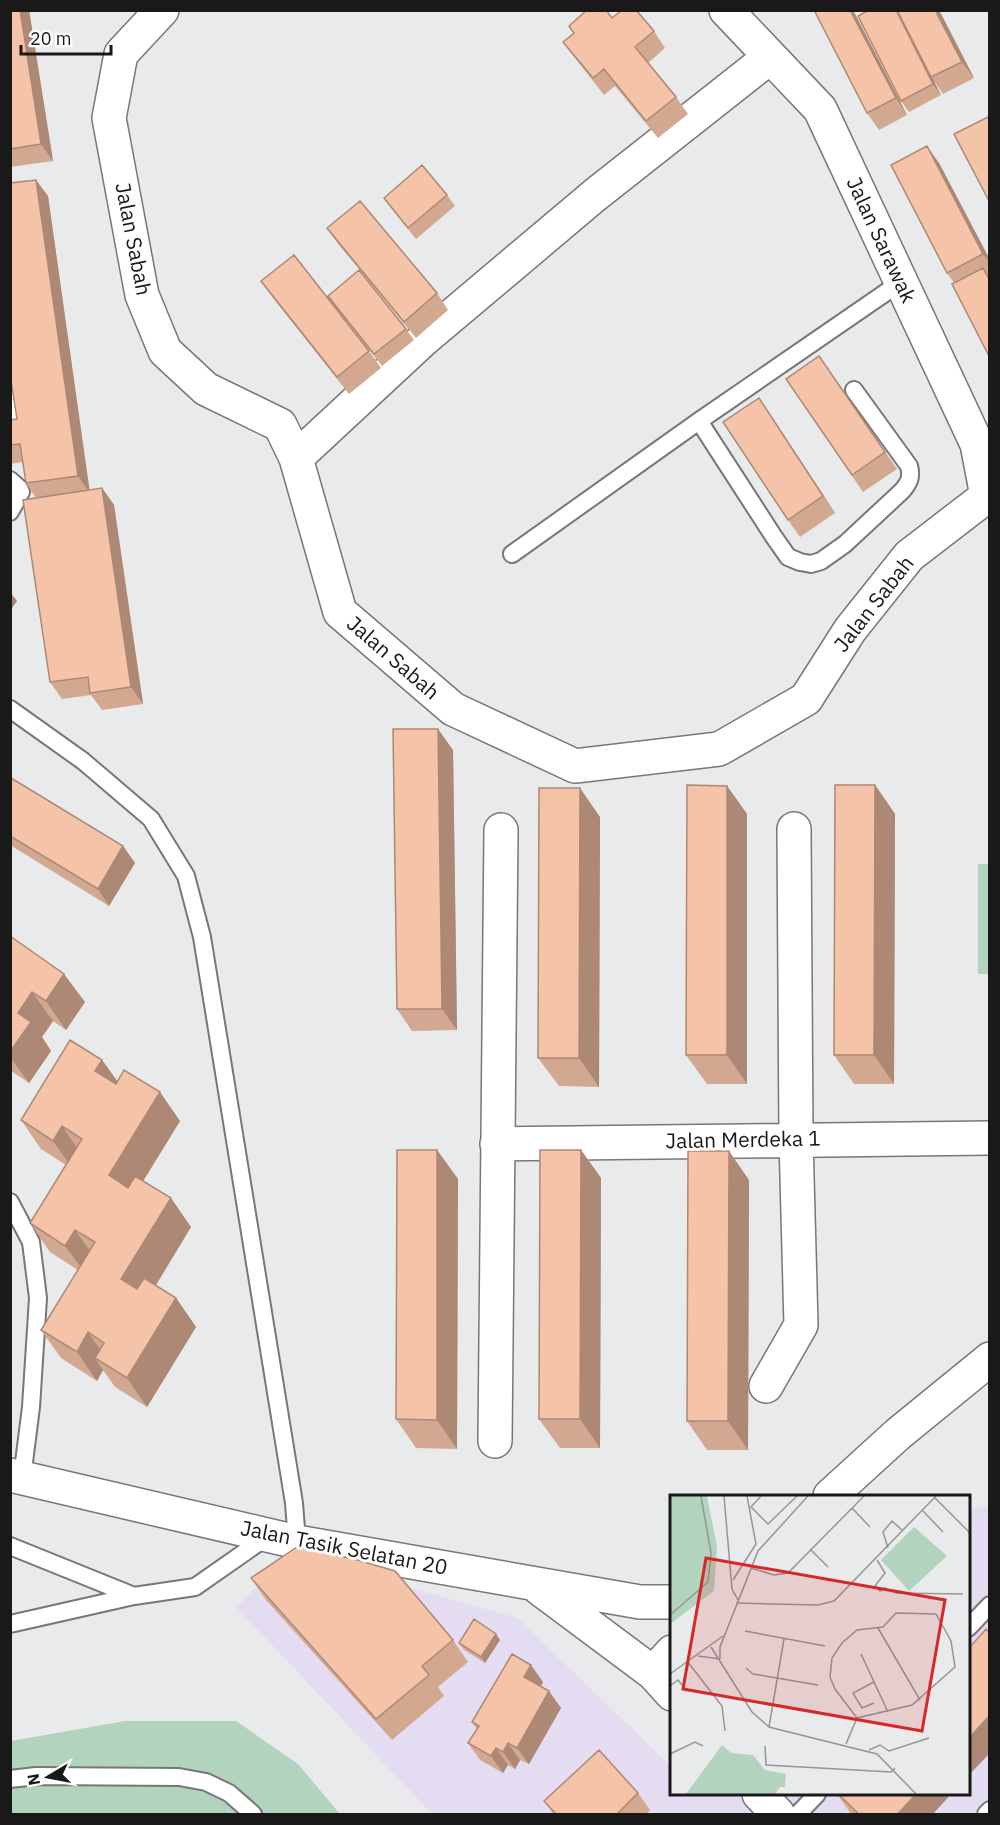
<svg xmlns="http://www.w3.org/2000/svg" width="1000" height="1825" font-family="'IBM Plex Sans',sans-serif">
  <rect width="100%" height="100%" fill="#e9eaec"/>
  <path fill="#e4dcf1" d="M989,1505V1814H432L236,1607L291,1554L517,1618L671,1766L672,1794H968L969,1510Z"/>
  <path fill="#b2d3be" d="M978,864H989V974H978Z
    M125,1721H236L298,1764L340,1814H11V1741Z"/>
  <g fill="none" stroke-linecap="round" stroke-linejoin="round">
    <g stroke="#777779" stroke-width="20">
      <path id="lane" d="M10,375C12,390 19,423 10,435
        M699,421L774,537L788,557L800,562L811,564L821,561L845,544L902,491C909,483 912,477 909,466L854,390
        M10,480L19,488L21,492L10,512
        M512,554L699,421L901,282
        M10,709L83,761L151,819L186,876L202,937L294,1503L297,1542
        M10,1202L31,1242L38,1298L31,1407L22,1478
        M10,1546L134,1596
        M10,1624L134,1596L195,1587L268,1536
        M968,1628L990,1605
        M10,1779L36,1776L179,1777L206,1782L229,1793L253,1814
        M798,1814L817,1794
        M986,1814L990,1810"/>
    </g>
    <g stroke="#777779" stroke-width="36">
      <path id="street" d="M162,10L121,54L109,118L142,295L165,351L206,389L280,425L296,458L340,612L453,709L575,766L719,749L806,699L850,630L909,556L987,496
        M726,10L820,109L977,444L987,496L990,497
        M296,458L423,340L595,195L770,57
        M497,1144L990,1138
        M766,1386L801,1325L796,1139L794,829
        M495,1441L501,830
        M830,1496L898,1434L990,1359
        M653,1673L672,1652"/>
    </g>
    <g stroke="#777779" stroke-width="36">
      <path id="secondary" d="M10,1475L297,1542L640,1602H672
        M539,1588L653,1673L672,1694
        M759,1794L778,1814"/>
    </g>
    <use href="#lane" stroke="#fff" stroke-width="16"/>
    <use href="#street" stroke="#fff" stroke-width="33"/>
    <use href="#secondary" stroke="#fff" stroke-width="33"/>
  </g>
  <path fill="#d3a890" d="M10,10H29L53,161L10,167Z
    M853,10L907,115L879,130L867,113Z
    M939,10L974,78L943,94L934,81L941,95L909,112L901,101Z
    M612,18L654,31L665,48L648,63L676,97L688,114L658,138L615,86L604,95L575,58L563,42Z
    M939,163L990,260V274L988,275L990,277V358L954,283L947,273Z
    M447,195L455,206L416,239L392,209L384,198Z
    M48,196L89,490L102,488L114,505L143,704L102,710L91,695L62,699L50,682L36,498L26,483L23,462L10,464V420L17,419Z
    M327,228L437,293L448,310L416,338L339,245Z
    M261,281L369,351L381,368L349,394L273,298Z
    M328,296L406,329L414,340L382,366L336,307Z
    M819,356L897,469L863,492L786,379Z
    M770,414L835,513L800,537L788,520Z
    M453,750L457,1030L412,1031L397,1009Z
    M10,780L123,846L135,863L109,906L10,845Z
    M875,785L895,814L894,1084H854L834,1055Z
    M727,786L747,814V1084H707L686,1055Z
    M600,817L599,1087L559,1086L538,1058Z
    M10,936L85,1002L66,1030L53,1021L42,1037L51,1051L29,1083L10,1070Z
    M102,1060L117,1081L180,1121L143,1181L191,1227L156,1285L176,1298L196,1327L147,1407L115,1387L103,1370L97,1381L61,1358L41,1330L78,1270L50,1252L30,1223L66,1165L41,1149L21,1120Z
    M437,1150L458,1179L457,1449L416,1448L396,1419Z
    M581,1150L601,1178L600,1448H560L539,1419Z
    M749,1180L748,1450H707L687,1421Z
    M251,1578L453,1640L468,1662L438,1687L444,1696L392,1740L266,1600Z
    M496,1634L500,1640L485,1663L463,1649L459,1643Z
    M543,1682L541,1686L561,1708L529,1764L520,1760L515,1769L508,1765L503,1773L480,1760L468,1743L477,1729L472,1722Z
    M638,1793L650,1810L645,1815H554L544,1801Z
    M837,1794H951L932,1815H852Z"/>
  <path fill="#ac8875" d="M20,10H29L53,161L41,144Z
    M850,10H853L907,115L896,98Z
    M896,10H898L941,95L933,84Z
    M935,10H939L974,78L962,62Z
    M927,146L939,163L990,260V263L983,254Z
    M36,180L48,196L90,493L78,476Z
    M759,398L770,414L835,513L823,496Z
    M102,488L114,505L143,704L131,687Z
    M10,592L17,601L10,611Z
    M438,729L453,750L457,1030L442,1009Z
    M875,785L895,814L894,1084L874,1055Z
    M727,786L747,814V1084L727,1055Z
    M580,788L600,817L599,1087L579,1058Z
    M123,846L135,863L109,906L98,889Z
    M64,974L85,1002L66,1030L46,1001Z
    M32,992L53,1021L42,1037L51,1051L29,1083L10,1057V1052L18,1013Z
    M102,1060L123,1089L95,1071Z
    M160,1092L180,1121L129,1204L109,1175Z
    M62,1126L82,1155L73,1169L53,1141Z
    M437,1150L458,1179L457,1449L437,1420Z
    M581,1150L601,1178L600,1448L580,1419Z
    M729,1151L749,1180L748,1450L728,1421Z
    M171,1198L191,1227L142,1308L121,1279Z
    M75,1230L95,1258L86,1274L65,1246Z
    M176,1298L196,1327L147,1407L127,1378Z
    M88,1332L108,1361L95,1358L103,1370L97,1381L77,1352Z
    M496,1634L500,1640L485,1663L481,1657Z
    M531,1665L543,1682L536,1694L524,1677Z
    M549,1691L561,1708L529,1764L517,1748Z
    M990,1715V1753L969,1775V1738Z
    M508,1743L520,1760L515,1769L503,1752Z
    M496,1748L508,1765L503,1773L491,1756Z
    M916,1794H951L932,1815H897Z"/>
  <path fill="#f5c3a7" stroke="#ac8875" stroke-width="1.5" d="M10,10H20L41,144L10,149Z
    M587,10H606L612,18L622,10H636L654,31L635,47L676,97L646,121L604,69L593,78L563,42L574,33L569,26Z
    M814,10H850L896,98L867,113Z
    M869,10H896L933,84L901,101L858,16Z
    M897,10H935L962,62L931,77Z
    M990,116V203L954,134Z
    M927,146L983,254L947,273L891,165Z
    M422,165L447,195L408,228L384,198Z
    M36,180L78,476L26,483L20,444L10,445V420L17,419L10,374V183Z
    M360,201L437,293L404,322L327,228Z
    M294,255L369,351L337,377L261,281Z
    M983,268L990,281V358L952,284Z
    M359,270L406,329L374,354L328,296Z
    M819,356L885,452L852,475L786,379Z
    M759,398L823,496L788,520L723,422Z
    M102,488L131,687L90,693L88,677L50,682L23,500Z
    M393,729H438L442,1009H397Z
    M11,778L123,846L98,889L10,836V780Z
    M687,785L727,786V1055H686Z
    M835,785H875L874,1055H834Z
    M539,788H580L579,1058H538Z
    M10,936L64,974L46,1001L32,992L18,1013L31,1022L10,1052Z
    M70,1040L102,1060L95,1071L116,1084L124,1070L160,1092L109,1175L128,1188L135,1176L171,1198L121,1279L137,1289L144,1278L176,1298L127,1378L95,1358L104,1343L88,1332L77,1352L41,1330L95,1242L75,1230L65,1246L30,1223L82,1139L62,1126L53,1141L21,1120Z
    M397,1150H437V1420L396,1419Z
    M540,1150H581L580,1419H539Z
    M688,1151H729L728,1421H687Z
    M297,1547L354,1559L395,1571L453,1640L422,1666L429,1675L376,1719L251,1578Z
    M474,1619L496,1634L481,1657L459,1643Z
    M986,1629L990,1633V1715L969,1738V1648Z
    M512,1654L531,1665L524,1677L549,1691L517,1748L508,1743L503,1752L496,1748L491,1756L468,1743L479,1726L472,1722Z
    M599,1750L638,1793L616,1815H557L544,1801Z
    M838,1794H916L897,1815H860Z"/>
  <g text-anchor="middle" stroke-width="6" stroke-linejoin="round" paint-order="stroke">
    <g font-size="21" fill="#19191a" stroke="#fff">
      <text transform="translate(133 239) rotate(79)" y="7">Jalan Sabah</text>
      <text transform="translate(881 240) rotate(65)" y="7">Jalan Sarawak</text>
      <text transform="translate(874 604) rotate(-52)" y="7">Jalan Sabah</text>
      <text transform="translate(393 658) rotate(41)" y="7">Jalan Sabah</text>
      <text transform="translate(743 1140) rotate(-1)" y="7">Jalan Merdeka 1</text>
      <text transform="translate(344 1548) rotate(11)" y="7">Jalan Tasik Selatan 20</text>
    </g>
  </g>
  <g transform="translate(670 1495)">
    <rect width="300" height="300" fill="#e9eaec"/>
    <path d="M0,1H37L47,52L44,96L0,129ZM244,32L277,61L239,96L211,65ZM52,250L61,258L83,260L95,275L116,279L115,292H110L105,299H16Z" fill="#b2d3be"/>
    <path fill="none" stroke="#969698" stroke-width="1.5" d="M54,1L62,94L68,105M91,1L81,12L98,29L127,1M265,3L300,38M182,13L200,32M253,16L273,37M218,53L213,37L222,26L233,36M140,54L158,72M207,65L215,78L205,91L210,96L215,93L226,98L293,99M81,73L104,80L118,78L194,1M63,85L86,49L77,1M66,108L148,110L164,106L266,1M0,120L38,87L41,58L31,1M208,133L250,205M75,136L155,151M41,152L82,217L99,232L207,259L246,299M191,159L218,217M28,161L50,164M50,164V152L88,56L138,1M17,166L52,211L55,236M76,173L83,179L148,190M0,179L53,141M204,187L183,198L192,213L204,208M0,191L8,185L17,196M99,232L114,144M176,249L187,223L242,210L285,172L281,146L266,119L226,118L213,132L187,135L172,148L162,163L160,182L165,194L187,223M95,251L96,270L221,277L225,273M199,255L210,250L219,256L259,243M0,259L25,247L33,251"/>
    <path fill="#d62828" fill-opacity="0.15" stroke="#d62828" stroke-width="3" d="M36,63L275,105L252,236L13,194Z"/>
    <rect width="300" height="300" fill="none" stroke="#19191a" stroke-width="3"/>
  </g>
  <rect width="1000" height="1825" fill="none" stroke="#19191a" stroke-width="24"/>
  <g transform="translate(48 1777) rotate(260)" stroke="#ffffff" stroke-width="4.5" paint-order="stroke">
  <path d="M0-4.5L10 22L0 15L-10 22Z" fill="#19191a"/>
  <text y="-9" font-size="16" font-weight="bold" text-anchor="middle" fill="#19191a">N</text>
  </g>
  <path d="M21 45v9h90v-9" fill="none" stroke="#19191a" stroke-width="3"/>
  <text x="30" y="45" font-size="18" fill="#19191a" stroke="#ffffff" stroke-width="4.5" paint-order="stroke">20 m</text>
</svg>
